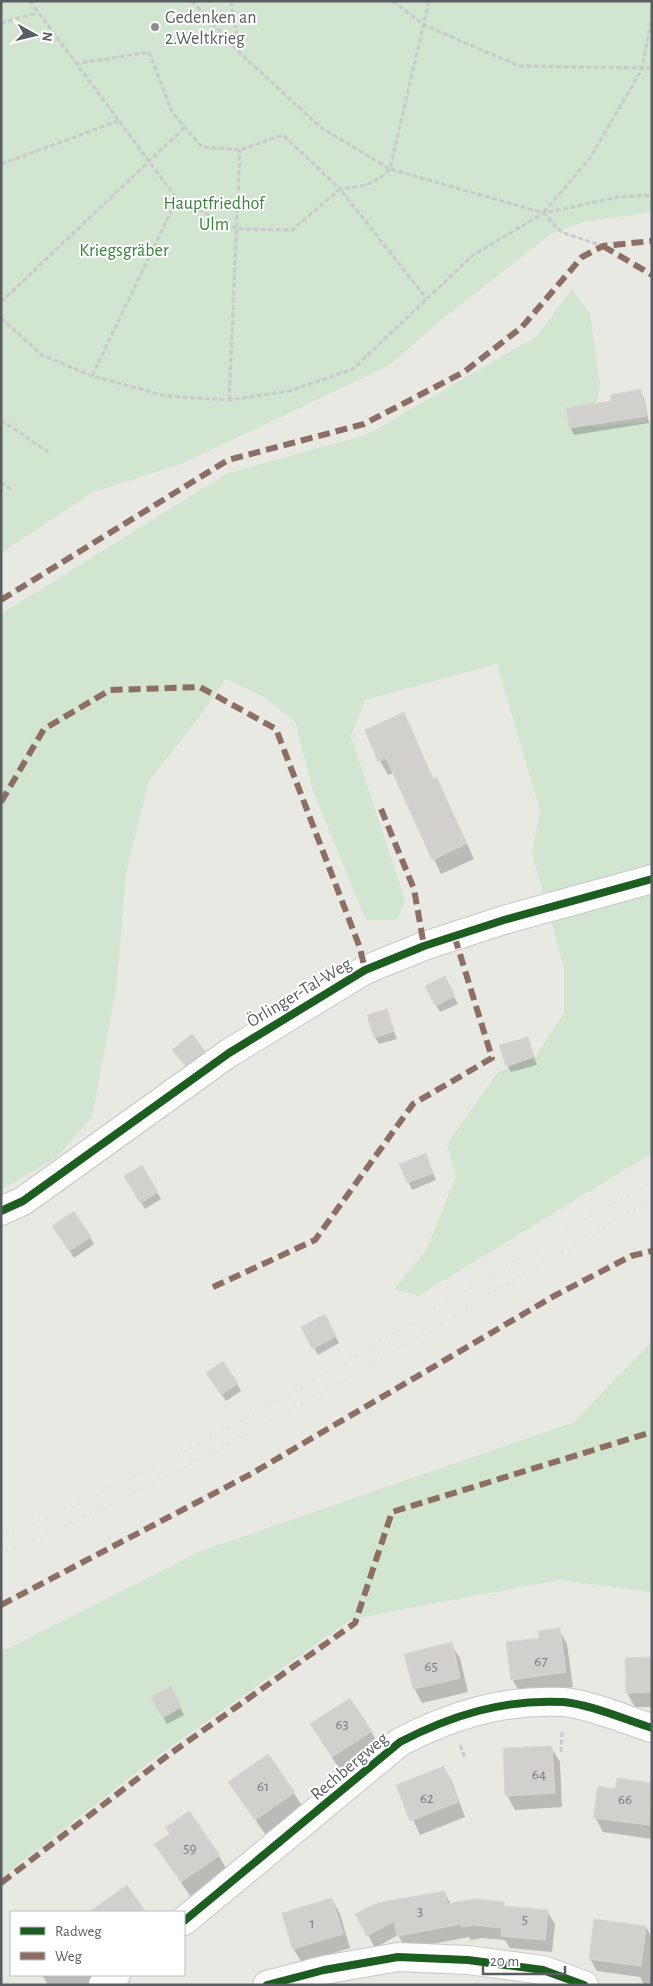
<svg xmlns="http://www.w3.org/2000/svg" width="653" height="1986" font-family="'Alegreya Sans',sans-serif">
  <rect width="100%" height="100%" fill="#e9e9e4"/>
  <path fill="#d2e5d0" d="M1,1H652V212L583,222L551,234L442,319L390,365L181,464L93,492L1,553Z
    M572,289L590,314L600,383L592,427L652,421V1153L418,1296L394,1289L426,1250L456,1177L447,1144L498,1072L536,1056L564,1012V968L532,853L540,811L497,664L365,700L351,736L405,900L397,920H366L313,791L295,721L264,697L226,679L197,720L149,781L126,873L117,984L92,1117L57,1157L1,1190V614L226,474L368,434L537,336Z
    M652,1341V1592L559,1580L352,1619L159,1755L1,1878V1652L201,1551L574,1422Z"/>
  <path fill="#0003" d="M640,391L644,398L649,423L574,435L570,427L612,402Z
    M404,714L434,780L436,779L444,793L474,859L441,874L394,773L388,775L380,761Z
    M448,985L458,1004L440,1012L436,1005Z
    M386,1011L397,1039L379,1044L375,1037Z
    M527,1039L537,1065L511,1072L507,1065Z
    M174,1050L204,1051L208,1058L190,1072Z
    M429,1162L436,1180L412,1190L401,1165Z
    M142,1167L161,1199L145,1209L126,1177Z
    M58,1233L90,1237L94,1244L74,1258Z
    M324,1315L339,1343L318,1355L302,1327Z
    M212,1380L237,1384L241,1391L226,1401Z
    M559,1630L567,1644L573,1687L521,1694L512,1679L540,1639Z
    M451,1644L460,1658L468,1692L422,1703L414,1688Z
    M652,1659V1707H635L627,1693Z
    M170,1688L184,1715L167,1724L152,1697Z
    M371,1731L379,1746L341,1771L320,1739Z
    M551,1747L560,1762L562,1807L515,1810L507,1795Z
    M268,1755L303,1807L265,1834L230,1782Z
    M444,1767L452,1782L465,1817L420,1835L398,1786Z
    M652,1784V1839L603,1832L595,1817L616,1790Z
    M156,1845L219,1856L227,1870L190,1896Z
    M127,1887L145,1912H91Z
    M444,1892L451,1904L503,1903L506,1907L547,1911L555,1924L552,1952L510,1948L505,1940L482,1938L471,1940L469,1937L406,1949L398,1935L375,1948L368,1935Z
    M332,1899L340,1914L350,1948L302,1963L293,1948Z
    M646,1927L652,1938V1985H644L640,1977L597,1971L590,1959Z
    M42,1975H119L105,1985H48Z"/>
  <path fill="#d1d0cd" stroke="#d8d7d3" d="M641,389L646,416L569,428L566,408L611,401L610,395Z
    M404,712L433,779L437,777L466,844L432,860L386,758L378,762L365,730Z
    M445,976L455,996L435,1006L425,986Z
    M387,1009L394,1031L374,1038L367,1015Z
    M192,1034L205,1051L185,1065L172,1050Z
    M528,1037L534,1057L506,1066L499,1045Z
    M426,1153L433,1173L407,1183L399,1164Z
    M142,1165L158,1192L140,1203L124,1176Z
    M74,1211L91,1237L69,1251L52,1226Z
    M325,1314L336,1336L312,1349L301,1327Z
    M223,1361L238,1383L221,1395L206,1373Z
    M560,1628L566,1672L511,1680L506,1642L539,1638L538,1631Z
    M452,1642L460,1678L413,1689L404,1654Z
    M652,1657V1692L626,1693L625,1658Z
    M171,1686L181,1707L162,1718L151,1697Z
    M350,1698L372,1731L332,1757L310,1724Z
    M552,1746L555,1793L505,1796L503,1748Z
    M268,1754L295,1792L255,1820L228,1782Z
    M444,1766L458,1802L410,1821L396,1785Z
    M617,1778L652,1783L649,1825L593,1818L598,1786L615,1789Z
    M189,1811L220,1855L181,1882L154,1844L170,1834L165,1828Z
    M127,1885L146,1912H89Z
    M445,1891L447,1904L475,1899L504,1902V1906L548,1910L545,1940L501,1936L502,1928L474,1925L462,1927L461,1924L397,1936L394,1921L367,1936L355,1914L377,1903Z
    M332,1898L343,1934L292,1949L282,1913Z
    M594,1919L646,1926L641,1966L589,1959Z"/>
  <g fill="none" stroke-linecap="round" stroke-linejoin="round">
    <g stroke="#c6c7c6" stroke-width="30">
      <path id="minor" d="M1,1211L23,1201L229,1053L365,970L424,946L504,920L652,879
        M184,1921L400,1742C452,1715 504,1699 563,1702C589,1704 626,1720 652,1728
        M103,1985L116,1975
        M267,1985L324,1970L398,1957L468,1960L543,1970L584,1985"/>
    </g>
    <path stroke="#c7cbc9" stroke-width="3" stroke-dasharray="5 2.5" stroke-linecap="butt" d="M30,1L177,199L237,229L292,230L340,189L426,298
      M192,1L240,53L320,127L390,169L544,213L561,232L603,246
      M231,1L240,53
      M393,1L424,25L519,66L652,68
      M1,23L37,13
      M75,64L149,52L172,112L202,147L240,150L283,135L340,189C363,186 373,186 390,169L429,1
      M1,164L118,121
      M544,212L590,158L642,69L652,15
      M1,302L185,127
      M1,318L42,355L92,376L166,396L229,400L289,391L353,369L473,255L544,213L618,197L652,195
      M92,376L177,199
      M229,400L240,150
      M1,420L50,453
      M1,482L13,491
      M460,1745L465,1758
      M561,1752L562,1730"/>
    <use href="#minor" stroke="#fcfcfb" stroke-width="28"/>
    <path stroke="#e1e2e1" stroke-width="4" stroke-dasharray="1 6" stroke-linecap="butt" d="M1,1537C231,1443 437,1303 652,1181
      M1,1554C228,1457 439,1324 652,1199"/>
    <path stroke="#8d6e63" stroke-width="6" stroke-dasharray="12 6" stroke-linecap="butt" d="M603,246L652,275
      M1,600L228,460L364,424L464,372L522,327L582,257L603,246L652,241
      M1,802L44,729L110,690L200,687L276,729L360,948L365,970
      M381,809L414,889L424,946
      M213,1287L315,1240L413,1104L492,1058L455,938
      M1,1605L251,1474L554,1296L631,1256L652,1251
      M1,1883L167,1756L355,1623L392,1512L652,1432"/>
    <g stroke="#fff" stroke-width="11">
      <path id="cycleway" d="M1,1211L23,1201L229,1053L365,970L424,946L504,920L652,879
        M184,1921L400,1742C452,1715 504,1699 563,1702C589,1704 626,1720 652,1728
        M267,1985L324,1970L398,1957L468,1960L543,1970L584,1985"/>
    </g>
    <use href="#cycleway" stroke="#1b5e20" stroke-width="8"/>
  </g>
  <circle fill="#8c8e8f" stroke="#fff" stroke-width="2" cx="155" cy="27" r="5"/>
  <g text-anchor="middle" stroke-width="4" stroke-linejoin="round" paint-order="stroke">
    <g font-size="15" fill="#797b7d">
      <text x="541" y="1666">67</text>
      <text x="431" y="1671">65</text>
      <text x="342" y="1729">63</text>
      <text x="539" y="1779">64</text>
      <text x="263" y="1791">61</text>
      <text x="427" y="1803">62</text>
      <text x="625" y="1804">66</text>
      <text x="190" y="1853">59</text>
      <text x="420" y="1916">3</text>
      <text x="525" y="1924">5</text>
      <text x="312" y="1928">1</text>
    </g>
    <g font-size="18" fill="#5a5d61" stroke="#fff" text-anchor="start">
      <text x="165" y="23">Gedenken an<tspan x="165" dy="21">2.Weltkrieg</tspan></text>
    </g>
    <g font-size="18" fill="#39813d" stroke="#fff">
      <text x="214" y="209">Hauptfriedhof<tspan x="214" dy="21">Ulm</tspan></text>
      <text x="124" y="256">Kriegsgräber</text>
    </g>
    <g font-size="18" fill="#5a5d61" stroke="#fff">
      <text transform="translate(299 992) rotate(-31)" y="6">Örlinger-Tal-Weg</text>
      <text transform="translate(349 1766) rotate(-40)" y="6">Rechbergweg</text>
    </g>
  </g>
  <rect width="653" height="1986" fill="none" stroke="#5a5d61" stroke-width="5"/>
  <rect x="10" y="1911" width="175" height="65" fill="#ffffff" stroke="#bdbec0"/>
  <rect x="20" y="1927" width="25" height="8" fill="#1b5e20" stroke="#bdbec0"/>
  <text x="55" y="1936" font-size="15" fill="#5a5d61">Radweg</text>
  <rect x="20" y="1952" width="25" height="8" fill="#8d6e63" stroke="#bdbec0"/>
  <text x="55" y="1961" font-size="15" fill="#5a5d61">Weg</text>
  <g transform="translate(35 35) rotate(98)" stroke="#ffffff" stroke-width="4" paint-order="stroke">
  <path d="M0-4L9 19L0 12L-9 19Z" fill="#5a5d61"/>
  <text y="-8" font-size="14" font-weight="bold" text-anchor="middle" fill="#5a5d61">N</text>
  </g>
  <path d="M483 1966v8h82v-8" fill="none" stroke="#5a5d61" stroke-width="2.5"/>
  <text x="490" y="1966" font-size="15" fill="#5a5d61" stroke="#ffffff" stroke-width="4" paint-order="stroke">20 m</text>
</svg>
